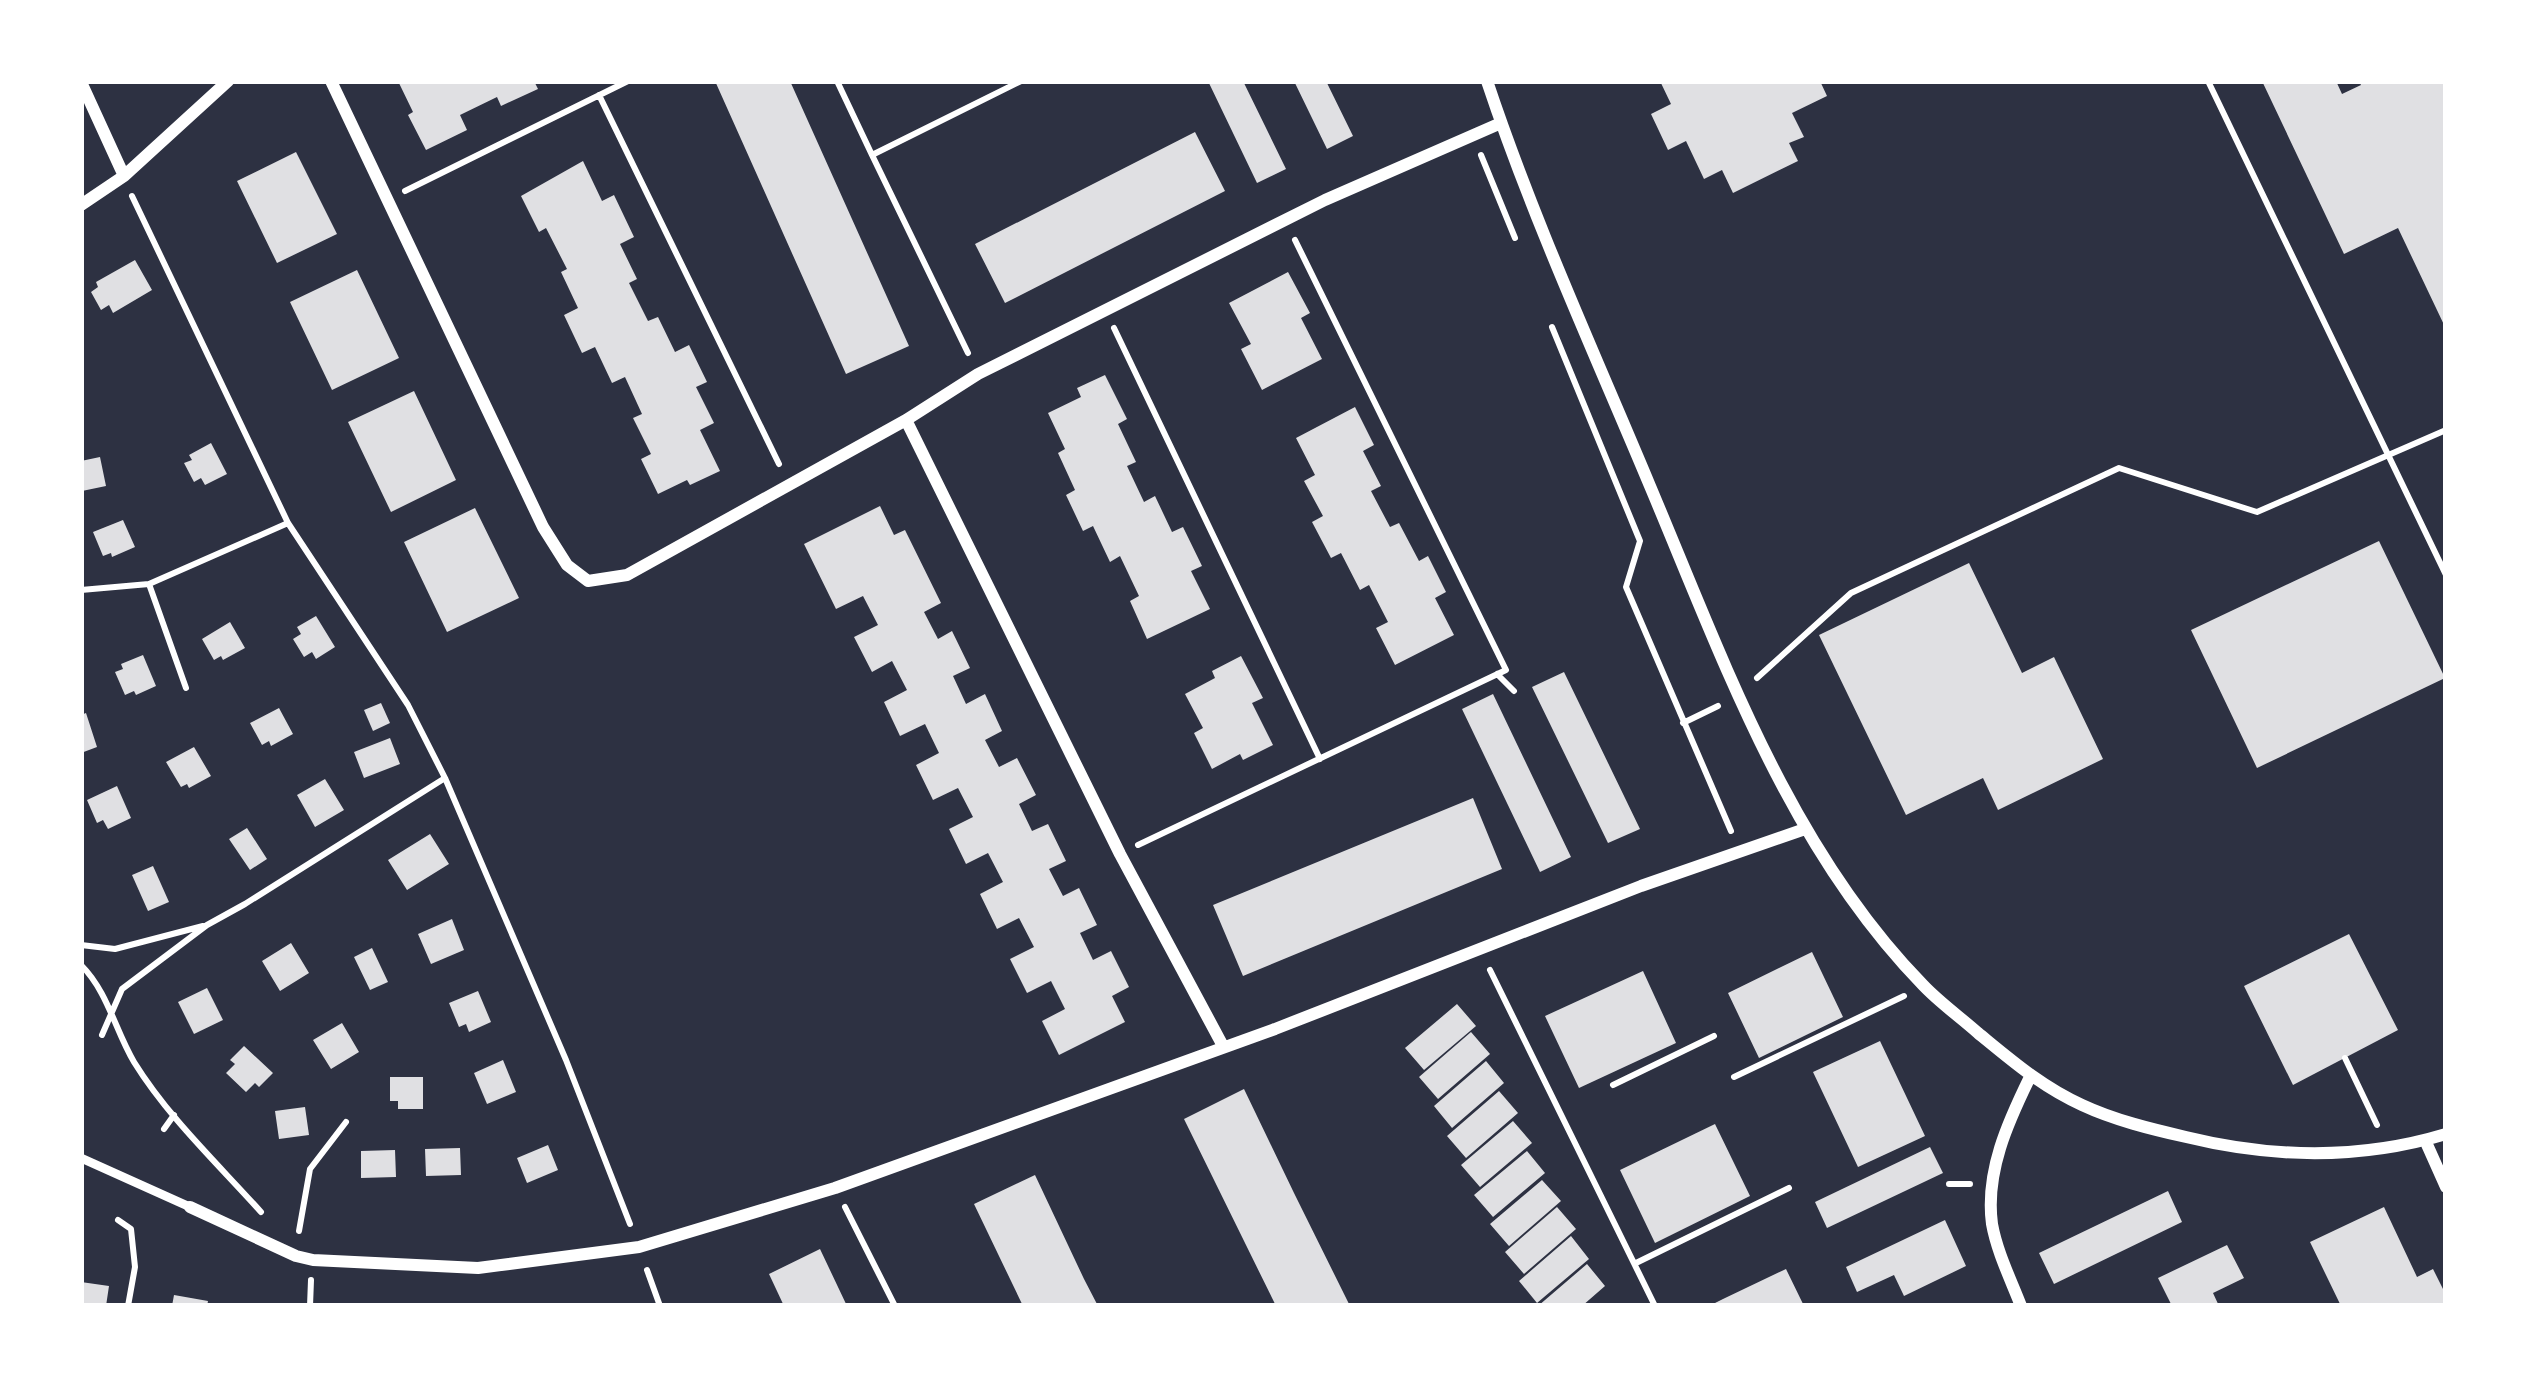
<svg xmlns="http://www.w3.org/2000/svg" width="2527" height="1387" font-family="'Open Sans',sans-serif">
  <rect width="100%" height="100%" fill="#2d3142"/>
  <path fill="#e0e0e3" d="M398,81H534L538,89L501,106L497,97L460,115L467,130L426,150L408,115L413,112Z
    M715,81H790L909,346L846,374Z
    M1208,81H1243L1286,169L1257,183Z
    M1294,81H1326L1353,136L1327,149Z
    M1660,81H1820L1827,96L1792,113L1804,137L1789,143L1798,161L1733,193L1722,170L1704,179L1686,141L1668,150L1651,114L1671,104Z
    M2262,81H2336L2342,94L2361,85L2359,81H2446V329L2398,228L2344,254Z
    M1195,132L1225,191L1005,303L975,244Z
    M296,152L337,234L277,263L237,181Z
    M583,161L602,201L614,195L634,237L620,244L637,279L629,283L648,321L658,317L675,352L689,345L707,382L696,387L714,423L700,430L720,471L690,485L687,480L658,494L641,459L651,454L633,418L642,414L625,377L612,383L595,347L582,353L564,315L578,308L561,272L567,269L546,228L539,232L521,196Z
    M135,260L152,290L113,313L109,305L101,310L91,292L98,287L96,282Z
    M357,270L399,358L332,390L290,302Z
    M1288,272L1310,313L1301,318L1322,359L1262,390L1241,349L1251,344L1229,303Z
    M1105,375L1127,419L1118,424L1136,462L1127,466L1144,502L1155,496L1172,532L1183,527L1202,566L1191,571L1210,609L1147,639L1130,601L1139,596L1120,556L1110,562L1093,526L1083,531L1066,495L1075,490L1058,453L1065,449L1048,413L1081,397L1077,388Z
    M414,391L456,480L391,512L348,422Z
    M1355,407L1374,445L1363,451L1381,486L1371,491L1390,527L1399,523L1419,561L1428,556L1446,592L1435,598L1454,635L1395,665L1376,628L1388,622L1369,585L1360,590L1341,553L1331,558L1312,522L1323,516L1304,481L1315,475L1296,438Z
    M211,443L227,474L205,485L201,478L194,482L184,463L192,460L189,455Z
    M100,457L106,486L82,491L81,461Z
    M880,506L894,535L905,530L941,603L924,612L938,639L952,631L970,668L953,676L966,704L985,694L1002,731L985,740L999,767L1017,758L1036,795L1019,804L1032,831L1048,824L1066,861L1049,869L1063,896L1079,888L1097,925L1080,933L1093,960L1111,951L1129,987L1112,996L1125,1022L1059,1055L1042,1021L1065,1009L1051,981L1027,993L1010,959L1034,947L1019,918L997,929L980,894L1003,882L988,853L966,864L949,829L973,817L958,788L933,800L916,765L939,753L925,724L900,736L884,702L907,690L892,661L872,672L854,637L878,625L863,596L836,609L804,544Z
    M475,508L519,598L447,632L404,542Z
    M123,520L135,547L112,557L111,553L103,556L93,532Z
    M2379,541L2445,678L2257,768L2191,630Z
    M1969,563L2022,673L2054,657L2103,759L1998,810L1983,778L1906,815L1819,635Z
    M316,616L335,647L316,659L312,652L304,657L293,639L301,634L297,627Z
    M230,622L245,648L223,660L221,656L214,660L202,639Z
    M143,655L156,686L136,695L134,691L125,695L115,672L123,669L121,664Z
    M1241,656L1263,698L1252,703L1273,745L1243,760L1240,754L1212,769L1194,733L1203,728L1185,694L1215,678L1212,671Z
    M1564,672L1640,829L1608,843L1532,687Z
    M1493,694L1571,857L1540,872L1462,709Z
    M381,703L390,723L373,731L364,710Z
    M279,708L293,734L271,746L269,741L262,745L250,723Z
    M86,713L97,747L81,753V715Z
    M390,738L400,764L364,778L354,752Z
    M194,747L211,776L189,788L187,784L181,787L166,762Z
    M325,779L344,810L315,827L297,795Z
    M117,786L131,818L108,829L103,820L97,823L87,800Z
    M1473,798L1502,869L1243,976L1213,905Z
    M247,828L267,859L250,870L229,839Z
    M430,834L449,864L407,890L388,860Z
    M153,866L169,902L148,911L132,875Z
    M452,919L464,950L431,964L418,934Z
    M2349,934L2398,1030L2293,1085L2244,986Z
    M291,943L309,973L280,991L262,961Z
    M372,948L388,982L370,990L354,957Z
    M1812,952L1843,1017L1759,1058L1728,993Z
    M1643,971L1676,1043L1579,1088L1545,1016Z
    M207,988L223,1020L194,1034L178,1002Z
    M478,991L491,1022L469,1032L466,1024L459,1027L449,1003Z
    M1457,1004L1476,1026L1424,1070L1405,1048Z
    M342,1023L359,1052L331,1069L313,1040Z
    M1471,1032L1490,1054L1438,1099L1419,1077Z
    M1880,1041L1925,1136L1858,1167L1813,1072Z
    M244,1046L273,1073L259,1087L255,1083L246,1092L226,1073L235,1064L230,1060Z
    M503,1060L516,1092L487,1104L474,1073Z
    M1486,1061L1504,1083L1452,1128L1434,1106Z
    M390,1077H423V1109H398V1101H390Z
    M1244,1089L1294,1193L1350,1306H1276L1184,1119Z
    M1499,1091L1518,1113L1466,1158L1447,1136Z
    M305,1107L309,1135L279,1139L275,1111Z
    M1513,1121L1532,1143L1480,1187L1461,1165Z
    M1715,1124L1750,1196L1655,1243L1620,1170Z
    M548,1145L558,1170L527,1183L517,1158Z
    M1930,1147L1943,1173L1827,1228L1815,1202Z
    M460,1148L461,1175L426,1176L425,1149Z
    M395,1150L396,1177L361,1178V1151Z
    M1527,1151L1545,1173L1493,1217L1474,1195Z
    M1035,1175L1084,1279L1098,1306H1023L974,1204Z
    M1542,1180L1561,1201L1509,1246L1490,1224Z
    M2168,1191L2182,1222L2054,1284L2039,1253Z
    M1557,1207L1576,1229L1524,1274L1505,1252Z
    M2384,1207L2417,1277L2433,1269L2446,1295V1306H2362L2361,1304L2341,1306L2310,1242Z
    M1945,1220L1966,1266L1904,1296L1894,1275L1857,1292L1846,1267Z
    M1571,1236L1589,1259L1537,1303L1519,1281Z
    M2227,1245L2244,1278L2213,1293L2219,1306H2172L2158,1278Z
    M820,1249L847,1306H784L769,1274Z
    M1587,1264L1605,1286L1582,1306H1538Z
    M1786,1269L1804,1306H1709L1723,1299Z
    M81,1282L109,1286L106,1306H81Z
    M174,1295L208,1301L207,1306H172Z"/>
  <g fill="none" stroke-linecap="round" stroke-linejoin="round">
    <path stroke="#fff" stroke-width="6" d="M837,81L872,155
      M2208,81L2446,575
      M599,95L779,464
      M1481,155L1515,238
      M405,191L628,81
      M132,196L288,523L408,705L445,778L566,1060L630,1224
      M1552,327L1640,541L1626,587L1731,831
      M1114,328L1320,759
      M968,353L872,155L1021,81
      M149,584L186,688
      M81,590L149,584L288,523
      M1497,674L1514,691
      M1757,678L1851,593L2119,468L2257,512L2446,430
      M1683,723L1718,706
      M1138,845L1506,670L1295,240
      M81,945L115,949L203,926
      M81,965C108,992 115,1030 134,1062C168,1117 218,1164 261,1212
      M1490,970L1655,1306
      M102,1035L122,989L207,925L245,904L445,778
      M2345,1058L2377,1125
      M1734,1077L1904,996
      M1613,1085L1714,1036
      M164,1129L174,1115
      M1949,1184H1970
      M845,1207L895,1306
      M118,1220L131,1229L135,1267L128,1306
      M299,1231L310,1169L346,1122
      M1636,1263L1789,1188
      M647,1270L660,1306
      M310,1306L311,1280"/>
    <path stroke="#fff" stroke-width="9" d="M81,1158L190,1207"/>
    <path stroke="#fff" stroke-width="12" d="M331,81L543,527L567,565L588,581L627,575L906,420L978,374L1325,200L1501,123
      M1487,81C1533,219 1594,352 1650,486C1723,659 1789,848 1923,985C1939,1002 1960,1017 1978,1033C2011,1060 2042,1087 2082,1105C2114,1120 2151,1129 2186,1137C2272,1158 2360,1160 2446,1134
      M81,82L124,176
      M81,205L124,176L228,81
      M906,420L1120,854L1223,1046
      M2425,1140L2446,1187
      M190,1207L296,1256L313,1260L478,1268L639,1247L835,1188L1275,1029L1641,886L1805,829
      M2021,1306C2011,1280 1997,1252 1992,1224C1985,1172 2008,1122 2030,1077"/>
  </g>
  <rect width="2527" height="1387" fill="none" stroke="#ffffff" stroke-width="168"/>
</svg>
